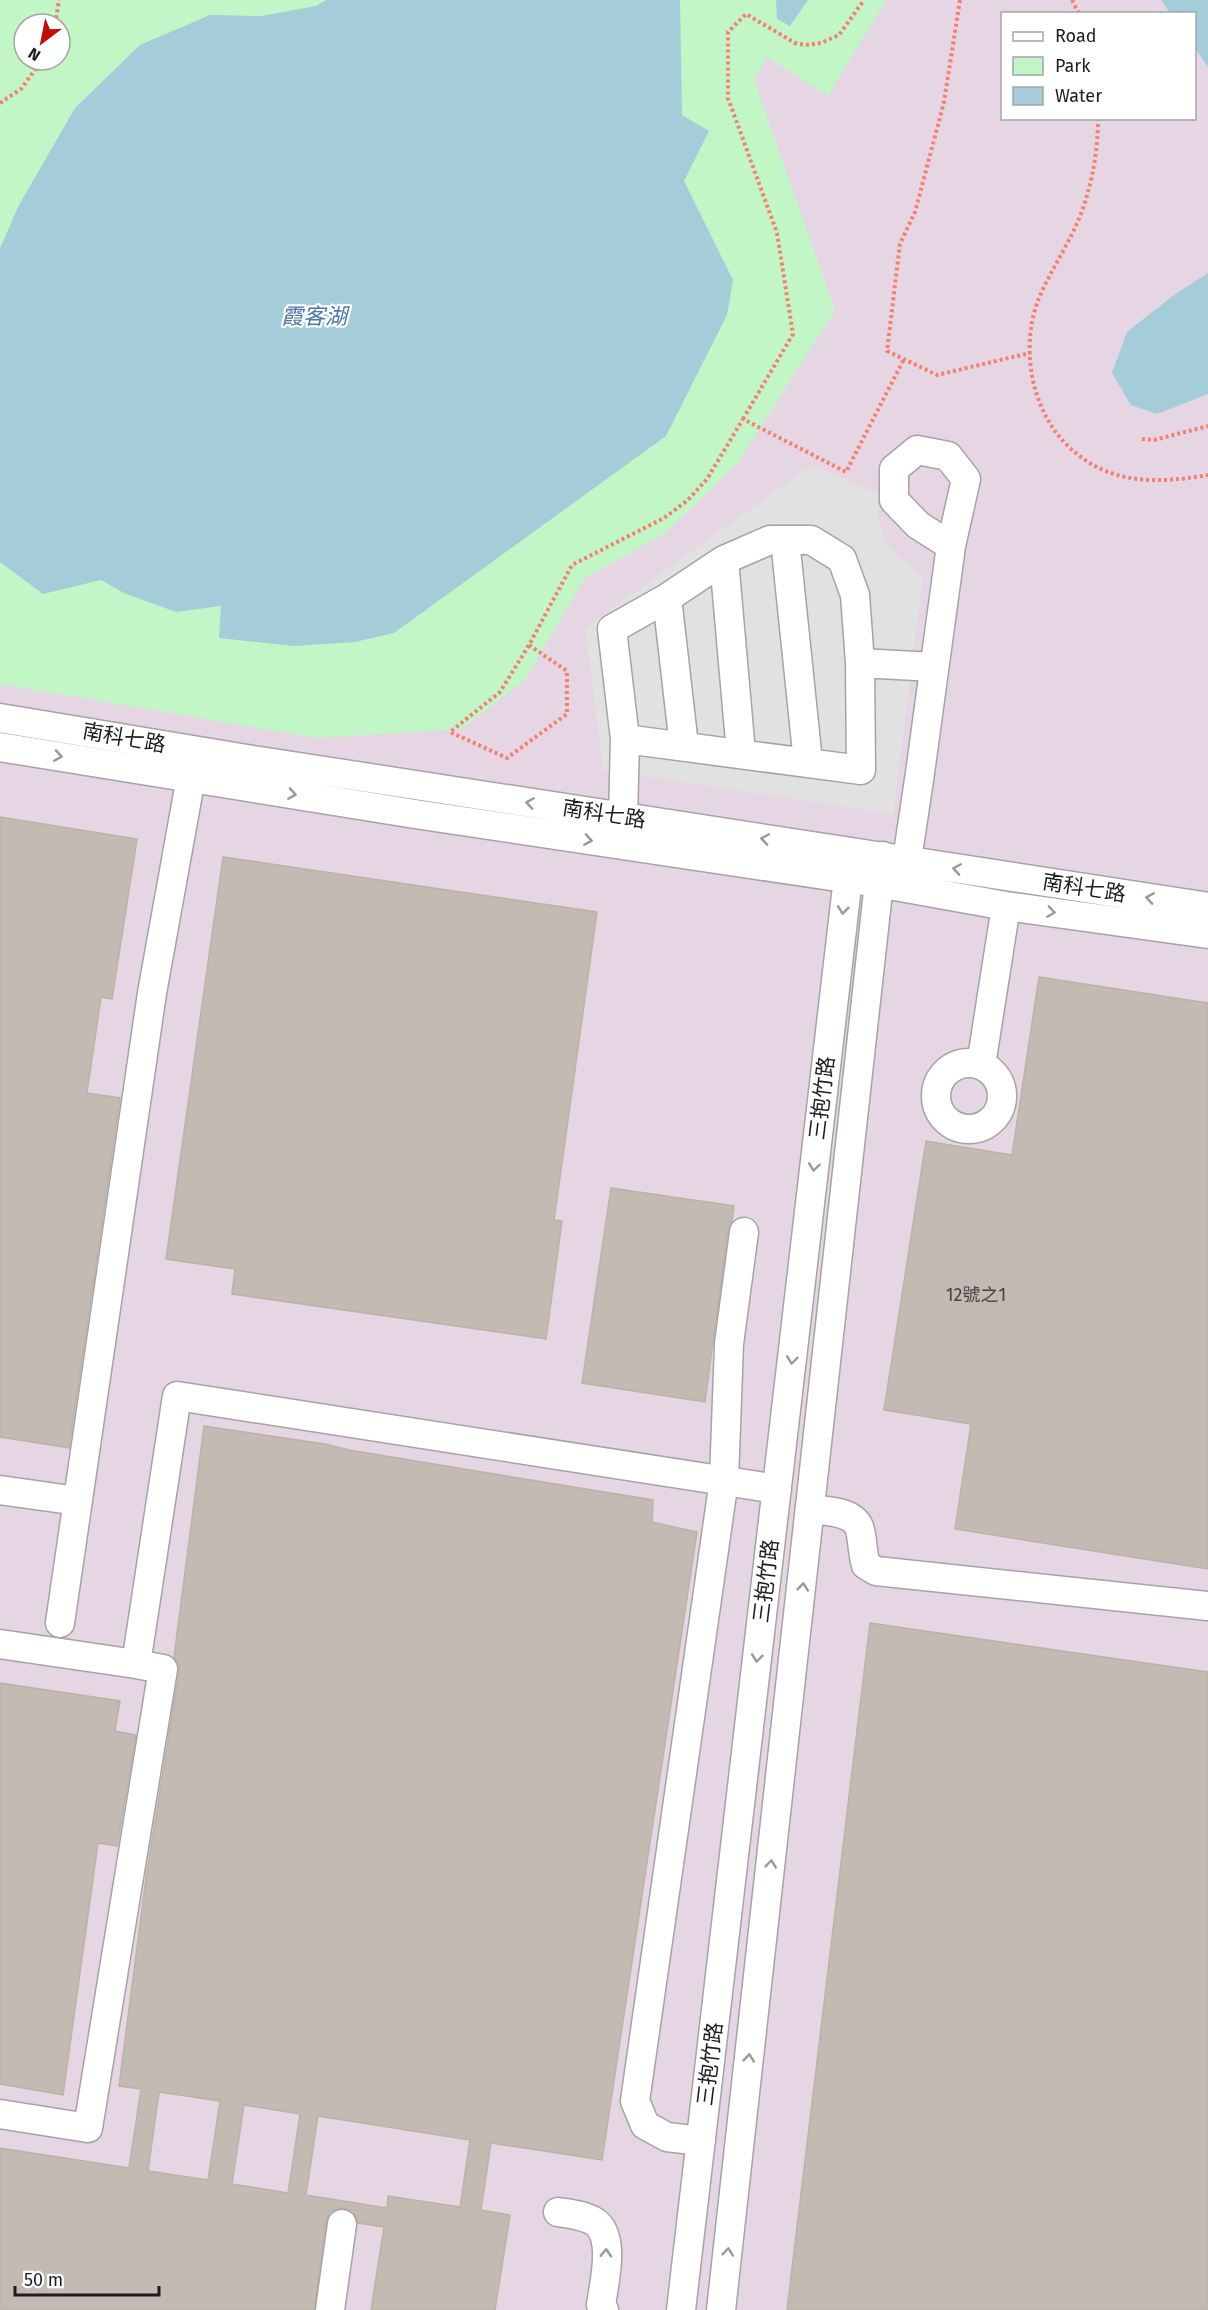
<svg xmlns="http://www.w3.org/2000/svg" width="1208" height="2310" font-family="'Fira Sans','Noto Sans TC',sans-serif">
  <rect width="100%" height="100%" fill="#eeeae3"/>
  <path fill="#e6d5e3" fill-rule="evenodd" d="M0,0H1208V2310H0ZM1002,14H1194V118H1002ZM24,24H60V60H24Z"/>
  <path fill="#c2f6c7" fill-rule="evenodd" d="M0,0H886L828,96L767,57L754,80L835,310L737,464L664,534L585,578L525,680L461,729L317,738L0,684ZM24,24H60V60H24Z"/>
  <path fill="#e1e1e1" d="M812,465L878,494L877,519L888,547L923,578L893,814L603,770L585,628Z"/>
  <path fill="#a5ccd9" d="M326,0H680L682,115L709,131L684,181L733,280L727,315L666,436L394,633L355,642L294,646L219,638L221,606L176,612L124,593L101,580L43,594L0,562V248L19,205L75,108L140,45L210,15L261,16L316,6Z
    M776,0H808L790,26L777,19Z
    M1161,0H1208V67L1195,48L1194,14L1170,13Z
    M1208,273V394L1157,414L1131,405L1112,373L1127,332L1174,295Z"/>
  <path fill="#c2bab3" stroke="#beb2a6" stroke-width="1.5" fill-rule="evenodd" d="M0,817L137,839L112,999L101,997L87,1093L120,1098L69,1448L0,1437Z
    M223,857L597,912L554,1220L562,1221L546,1339L232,1294L235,1269L166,1259Z
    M1039,977L1208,1003V1569L955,1529L971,1424L884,1410L926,1141L1012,1155Z
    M611,1188L734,1206L732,1221L728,1230L705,1402L582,1383Z
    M204,1426L325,1444L349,1450L653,1500L652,1522L697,1532L602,2160L491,2143L481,2210L510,2215L495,2310H371L384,2227L358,2223L353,2211L344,2208L335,2209L329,2213L326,2221L314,2310H0V2148L129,2168L141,2089L119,2086L146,1878L179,1672V1664L174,1657ZM159,2092L220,2101L208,2180L148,2171ZM244,2105L300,2114L288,2193L232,2184ZM318,2116L470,2140L460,2207L388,2196L387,2208L306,2195Z
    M870,1623L1208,1672V2310H787Z
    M0,1683L120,1701L115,1731L136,1735L117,1846L98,1843L63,2095L0,2084Z"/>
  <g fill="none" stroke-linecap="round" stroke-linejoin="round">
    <g stroke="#a4a4a4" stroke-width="31">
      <path id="minor" d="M785,540L808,762
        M724,560L741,753
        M667,598L684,746
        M860,663L934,667
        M0,718L253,760L1208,907
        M0,747L415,814L878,883L1006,906L1208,934
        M623,817L625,739L612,629L667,598L724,560L770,540H811L842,559L855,595L860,663L861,770L625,739
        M904,880L920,773L951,546L966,479L948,456L917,450L894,469V500L918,525L951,546
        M936 1096a33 33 0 1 1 66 0a33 33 0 1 1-66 0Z
        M981,1065L1006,906
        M0,1490L78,1501
        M811,1509C826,1511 852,1511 859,1527C863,1538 862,1553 866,1565L876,1571L1208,1606
        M60,1623L152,993L191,777
        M0,1644L136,1664
        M0,2114L88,2128L163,1669L136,1664L177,1396L777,1489
        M701,2141L667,2137L645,2125L635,2101L724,1480L729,1344L744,1232
        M558,2212C570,2214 584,2215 595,2222C616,2237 604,2283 601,2305L604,2310
        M330,2310L342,2224
        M681,2310L851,852
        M721,2310L882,856"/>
    </g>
    <path stroke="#f3816f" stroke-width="4" stroke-dasharray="3 3" stroke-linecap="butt" d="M960,0L944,102L915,212L900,244L887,351L937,375L1030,353
      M1072,0L1079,14
      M55,24L59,0
      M0,103L21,89L42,60
      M1098,118C1098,149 1093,179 1083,208C1072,240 1052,267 1039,298C1020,346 1030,409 1068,446C1108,485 1156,484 1208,475
      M743,419L793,334L777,233L728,98V32L746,14L795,43L805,45L821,43L839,35L864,0
      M1142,439L1154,440L1208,426
      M529,645L567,671V714L507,758L450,732L500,692L529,645L572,565L664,518L688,500L707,479L743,419L846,472L904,359"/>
    <use href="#minor" stroke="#fff" stroke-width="28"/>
  </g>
  <defs><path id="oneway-chevron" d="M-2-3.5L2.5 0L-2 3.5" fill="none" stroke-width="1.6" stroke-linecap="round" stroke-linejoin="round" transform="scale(1.5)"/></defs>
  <g stroke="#999">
    <use href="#oneway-chevron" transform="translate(58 756) rotate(9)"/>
    <use href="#oneway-chevron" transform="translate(292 794) rotate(9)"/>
    <use href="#oneway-chevron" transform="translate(530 803) rotate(-171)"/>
    <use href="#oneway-chevron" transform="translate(765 839) rotate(-171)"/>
    <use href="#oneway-chevron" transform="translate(588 840) rotate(9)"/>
    <use href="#oneway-chevron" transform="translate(957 869) rotate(-171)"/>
    <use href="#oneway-chevron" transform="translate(1150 898) rotate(-171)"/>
    <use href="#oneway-chevron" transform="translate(843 910) rotate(97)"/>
    <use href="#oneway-chevron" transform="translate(1051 912) rotate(8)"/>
    <use href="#oneway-chevron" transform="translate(814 1167) rotate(97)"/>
    <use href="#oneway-chevron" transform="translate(792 1360) rotate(97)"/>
    <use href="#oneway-chevron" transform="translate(803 1587) rotate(-84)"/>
    <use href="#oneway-chevron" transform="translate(757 1658) rotate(97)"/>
    <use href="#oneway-chevron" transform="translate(771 1864) rotate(-84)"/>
    <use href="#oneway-chevron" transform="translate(749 2058) rotate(-84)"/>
    <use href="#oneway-chevron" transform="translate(728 2252) rotate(-84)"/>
    <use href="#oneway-chevron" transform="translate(606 2253) rotate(-88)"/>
  </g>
  <g text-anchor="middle" stroke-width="4.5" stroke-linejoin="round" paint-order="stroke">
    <g font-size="18" fill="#464442">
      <text x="976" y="1301">12號之1</text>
    </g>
    <g font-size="21" fill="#1d1d1d" stroke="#fff">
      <text transform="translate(124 738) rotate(10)" y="7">南科七路</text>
      <text transform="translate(604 814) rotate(9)" y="7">南科七路</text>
      <text transform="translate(1084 888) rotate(9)" y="7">南科七路</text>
      <text transform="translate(822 1098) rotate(-83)" y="7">三抱竹路</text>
      <text transform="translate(766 1581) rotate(-83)" y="7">三抱竹路</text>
      <text transform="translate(710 2064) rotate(-83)" y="7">三抱竹路</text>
    </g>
    <g font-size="22" font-style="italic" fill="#4e78a7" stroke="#fff">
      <text x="314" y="324">霞客湖</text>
    </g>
  </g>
  <rect x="1001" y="12" width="195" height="108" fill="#ffffff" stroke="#a5a5a5" stroke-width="1.5"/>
  <rect x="1013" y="32" width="30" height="9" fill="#ffffff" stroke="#a5a5a5" stroke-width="1.5"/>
  <text x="1055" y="42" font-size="18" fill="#1d1d1d">Road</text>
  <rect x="1013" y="57" width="30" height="18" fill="#c2f6c7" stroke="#a5a5a5" stroke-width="1.5"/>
  <text x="1055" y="72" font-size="18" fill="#1d1d1d">Park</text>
  <rect x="1013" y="87" width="30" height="18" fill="#a5ccd9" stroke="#a5a5a5" stroke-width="1.5"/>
  <text x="1055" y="102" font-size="18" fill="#1d1d1d">Water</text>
  <g transform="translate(42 42) rotate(212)"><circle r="28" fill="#ffffff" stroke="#a5a5a5" stroke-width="1.5"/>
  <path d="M0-4.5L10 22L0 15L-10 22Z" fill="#c00f0a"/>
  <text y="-9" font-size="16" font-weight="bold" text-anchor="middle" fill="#1d1d1d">N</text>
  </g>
  <path d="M15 2286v9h144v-9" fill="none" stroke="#1d1d1d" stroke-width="3"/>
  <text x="24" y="2286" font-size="18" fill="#1d1d1d" stroke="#ffffff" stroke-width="4.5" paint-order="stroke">50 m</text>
</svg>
